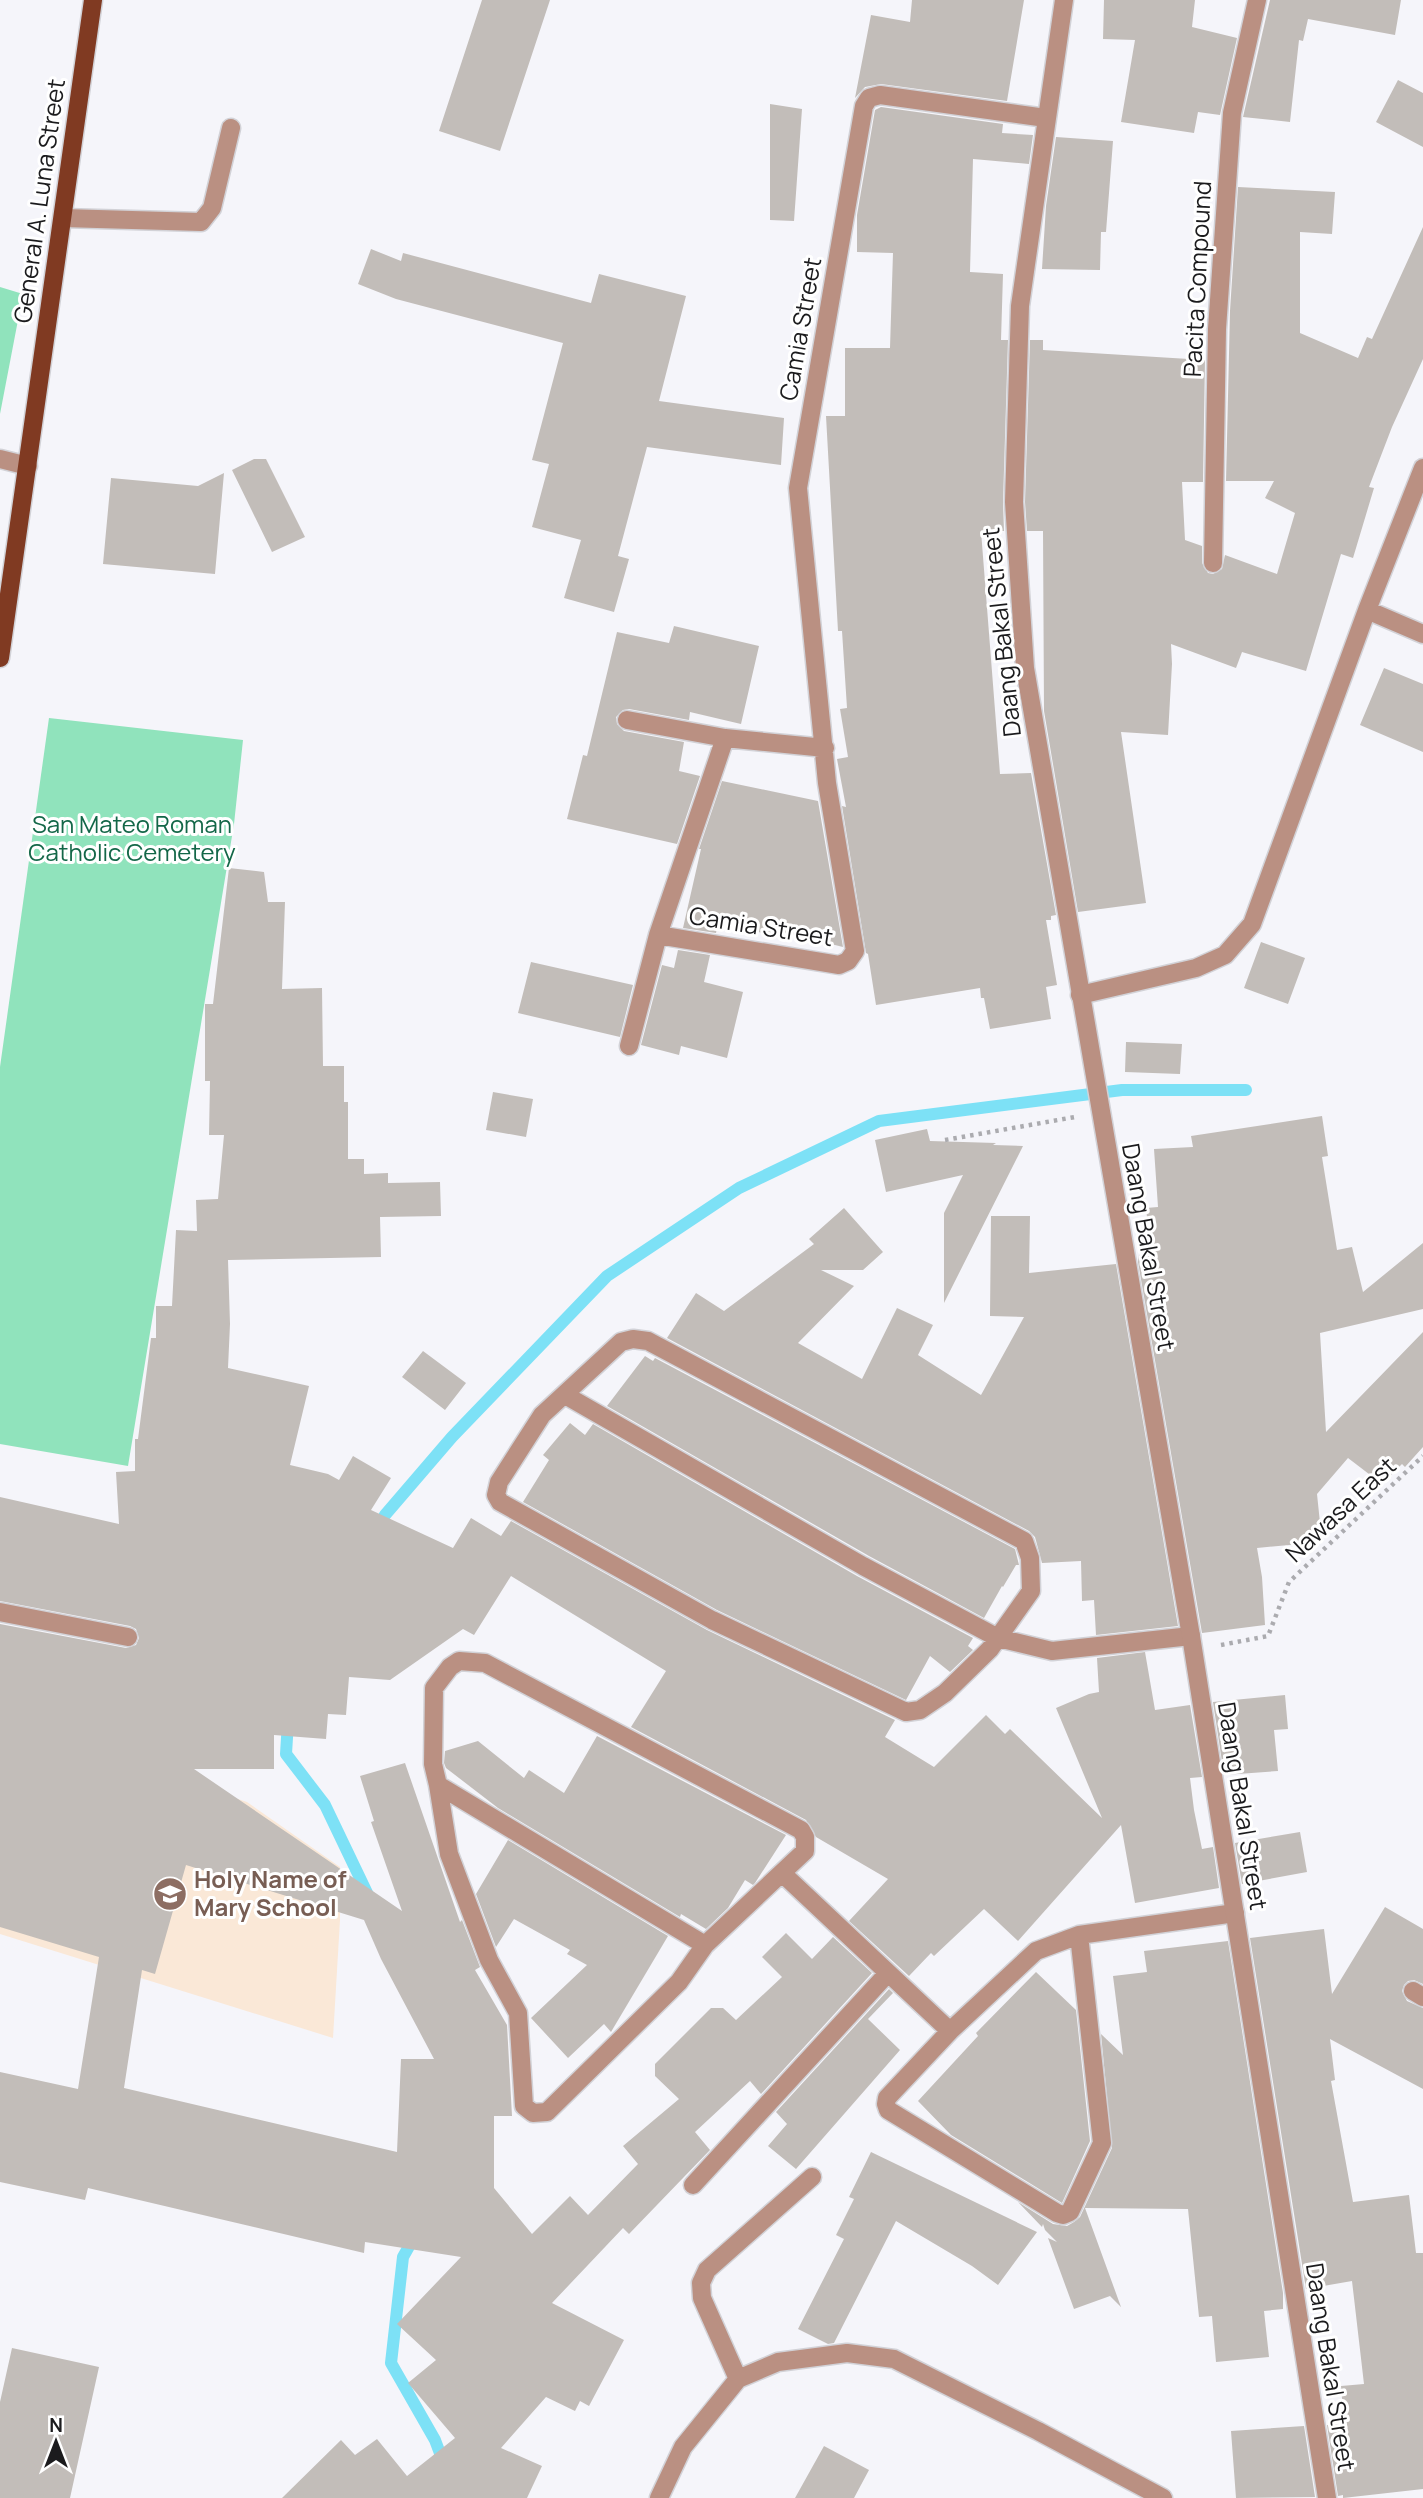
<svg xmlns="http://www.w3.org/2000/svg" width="1423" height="2498" font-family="Manrope,sans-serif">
  <rect width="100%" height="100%" fill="#f5f5fa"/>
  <path fill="#fae8d7" d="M0,1720L247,1802L340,1867V1920L333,2038L0,1934Z"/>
  <path fill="#90e3bc" d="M0,287L23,294L0,414Z
    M49,718L243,740L234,824L128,1466L0,1444V1067Z"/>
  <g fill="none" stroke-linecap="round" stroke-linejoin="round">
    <path stroke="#7de1f6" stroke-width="12" d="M376,1531L385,1515L452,1437L607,1276L739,1188L879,1121L1122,1090H1246
      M288,1721L286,1754L325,1805L370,1899
      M416,2234L403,2257L391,2363L435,2440L444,2464"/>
  </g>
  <path fill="#c2bdb9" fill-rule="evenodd" d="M482,0H550L500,151L439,131Z
    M912,0H1024L1007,101L881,84L865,87L855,98L871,15L910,22Z
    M1104,0H1195L1192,27L1237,38L1220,115L1198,112L1194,133L1121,122L1135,40L1103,39Z
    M1270,0H1401L1395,35L1308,19L1303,41L1299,40L1290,122L1243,117Z
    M1398,80L1423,93V147L1376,122Z
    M770,104L802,109L794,221L770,220Z
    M881,107L1003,124L1002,133L1033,135L1029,164L973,159L970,272L1003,274L1001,340H1008L1003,502L1004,531H981L1000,774L1031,773L1056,915L1051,916V920H1046L1057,985L1046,987L1051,1019L990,1029L984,998H981L980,988L876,1005L868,954L866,953L842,806L846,807L837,759L848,757L840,709L847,708L842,631H838L826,416H845V348H890L893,253L857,252V215L875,110Z
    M1056,137L1113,141L1106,232H1101L1100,270L1042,269L1046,206Z
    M1238,187L1335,192L1332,234L1300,232V333L1358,358L1367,337L1372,339L1423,227V359L1392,427L1369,487L1374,488L1353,558L1341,554L1306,671L1242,652L1236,668L1171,644L1172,664L1168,735L1121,732L1146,903L1078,912L1044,711L1043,531H1027L1025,502L1030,340H1043V350L1205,360L1203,482H1182L1185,540L1202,546V563L1208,573L1213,574L1222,569L1225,555L1277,574L1295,513L1265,498L1274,481H1226L1230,311Z
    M371,249L401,261L403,253L591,303L599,274L686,296L659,401L784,418L781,465L647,447L618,556L629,559L614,612L564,598L581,540L532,527L549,464L532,460L563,343L396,299L358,284Z
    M254,459H266L305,537L272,552L232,470Z
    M224,473L215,574L103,564L111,478L198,486Z
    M674,626L759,646L741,724L690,712L689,720L629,709L623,710L616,717L617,724L624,731L684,742L679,771L700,776L677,844L567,819L583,755L587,756L617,632L669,643Z
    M1384,668L1423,684V752L1360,725Z
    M722,781L818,801L843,947L783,932L781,937L718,923L716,933L683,928L701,849H699Z
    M229,868L264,872L268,902H285L282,989L322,988L323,1066H344V1102H348V1159H364V1174L388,1173V1183L440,1182L441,1216L380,1217L381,1257L228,1260L230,1324L228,1368L309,1386L290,1465L328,1474L339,1480L353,1456L391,1478L371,1510L453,1548L471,1518L501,1536L511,1521L707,1630L895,1720L885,1737L934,1767L986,1715L1005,1734L1010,1729L1102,1818L1056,1708L1089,1694L1099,1692L1097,1658L1145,1652L1155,1710L1190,1705L1202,1777L1190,1778L1194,1810L1202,1849L1213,1847L1219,1888L1135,1903L1121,1825L1018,1941L984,1909L934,1956L931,1953L909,1976L849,1921L888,1879L816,1837L806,1820L631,1727L666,1671L511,1576L474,1635L463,1629L390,1680L349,1677L346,1715L328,1714L326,1739L274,1735V1769H194L402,1911L371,1822L374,1821L360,1776L405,1763L460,1922L462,1920L480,1967L475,1970L507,2025L512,2116H494V2188L532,2234L570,2196L588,2215L638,2164L623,2146L679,2099L655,2076V2064L711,2008H723L736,2020L782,1977L762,1957L786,1933L812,1959L833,1937L872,1973L761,2094L750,2081L695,2132L710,2150L629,2234L623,2228L552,2303L624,2340L589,2406L580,2401L575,2411L546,2397L501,2448L542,2466L527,2498H282L341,2440L355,2455L377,2439L407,2476L455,2438L408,2383L436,2360L397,2324L461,2257L365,2242L364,2253L88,2188L85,2200L0,2182V2072L78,2089L99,1957L0,1927V1624L126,1648L136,1645L139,1638L136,1629L130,1626L0,1601V1497L119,1524L116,1472L135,1471V1439H138L151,1338H156V1306H172L176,1230L197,1231L196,1200L218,1199L224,1135H209L210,1081H205V1004H213ZM186,1865L364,1920L381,1959L434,2059H401L397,2152L124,2088L142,1970L155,1974Z
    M1261,942L1305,958L1288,1004L1244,988Z
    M678,950L710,955L704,982L743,992L727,1058L681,1046L679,1055L641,1045L662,965L674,968Z
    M531,962L633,985L620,1037L518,1013Z
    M1126,1042L1182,1044L1180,1074L1125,1072Z
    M493,1092L533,1099L526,1137L486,1130Z
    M1322,1116L1328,1156L1322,1157L1337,1250L1352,1247L1363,1292L1423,1243V1309L1320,1333L1326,1432L1423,1332V1447L1405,1467L1402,1464L1382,1484L1348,1458L1317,1494L1322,1542L1257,1548L1262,1577L1265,1625L1202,1633L1138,1262L1139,1255L1151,1254L1146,1208L1158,1207L1154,1149L1193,1147L1191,1136Z
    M927,1129L930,1141L996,1143L993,1145L1023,1146L944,1303V1213L963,1175L886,1192L875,1140Z
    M844,1208L883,1252L863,1270H821L854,1286L798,1343L862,1379L897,1308L933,1325L918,1355L981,1395L1024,1317L990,1316L991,1216H1030L1029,1273L1116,1264L1178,1626L1096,1635L1094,1600L1082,1601L1081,1561L1042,1563L1035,1537L1029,1531L667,1338L696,1293L724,1311L814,1244L809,1239Z
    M423,1351L466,1383L445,1410L402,1377Z
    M645,1356L653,1361L655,1358L1015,1549L1019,1565H1016L1003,1587L1002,1586L984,1618L869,1556L607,1406Z
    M570,1423L585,1435L593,1424L857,1576L973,1638L968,1646L973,1650L950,1672L930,1656L906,1700L717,1610L523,1502L549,1460L543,1455Z
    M1285,1695L1288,1729L1274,1730L1278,1771L1224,1775L1213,1702Z
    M597,1736L786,1835L755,1883L753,1885L745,1880L728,1908L706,1929L681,1914L680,1917L498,1808L446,1768L444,1763L445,1751L478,1741L524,1778L529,1770L564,1793Z
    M1300,1832L1307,1872L1242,1884L1235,1843Z
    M508,1840L668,1936L611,2032L604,2024L568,2058L531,2018L587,1965L567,1954L570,1950L514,1919L496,1947L476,1894Z
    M1385,1907L1423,1929V1984L1414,1980L1408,1981L1404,1985L1402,1991L1407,2001L1423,2008V2089L1330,2039L1335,2080L1331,2081L1353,2202L1409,2195L1416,2253H1423V2489L1343,2498V2495L1338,2496L1327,2425L1344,2424L1341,2386L1364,2384L1352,2281L1306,2289L1250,1938L1324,1929L1332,1994Z
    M1228,1941L1283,2293V2309L1264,2311L1269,2357L1216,2362L1212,2316L1199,2317L1188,2209L1085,2208L1121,2307L1110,2296L1074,2309L1048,2238L1057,2242L1045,2230L1043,2224L1042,2227L1018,2202L1053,2224L1067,2226L1074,2222L1080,2217L1112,2148L1101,2034L1123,2055L1113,1976L1147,1972L1144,1951Z
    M1036,1972L1076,2010L1090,2141L1062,2203L951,2135L918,2101L978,2036L976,2033Z
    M889,1989L893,1993L868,2019L900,2050L796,2169L768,2146L787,2124L776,2112Z
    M871,2152L1037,2232L998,2285L972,2266L896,2221L834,2343L828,2344L798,2329L844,2239L836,2235L854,2199L849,2197Z
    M12,2348L99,2367L70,2498H0V2402Z
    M1304,2426L1315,2497L1236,2498L1231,2431Z
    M824,2446L869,2470L854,2498H795Z"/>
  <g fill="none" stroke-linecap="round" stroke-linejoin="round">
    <g stroke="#d2d2d7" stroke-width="21">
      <path id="service" d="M63,218L201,222L212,208L231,128
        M0,459L28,466
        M738,2379L702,2298L701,2283L707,2270L812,2177
        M659,2498L683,2447L738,2379L778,2362L847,2353L894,2359L1038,2431L1163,2498"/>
    </g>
    <g stroke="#d2d2d7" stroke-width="21">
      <path id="minor" d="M1213,563L1217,329L1232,113L1257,0
        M1367,610L1423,634
        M627,720L725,738L825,748
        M658,935L839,965L848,961L855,951L827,783L798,488L864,106L869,98L880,95L1046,118
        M1080,995L1196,968L1225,955L1252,924L1367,610L1423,468
        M629,1046L658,935L725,738
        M633,1339L648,1341L1024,1541L1030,1558L1031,1591L990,1649L945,1693L920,1710L906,1712L712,1620L500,1502L496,1495L499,1482L542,1415L621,1342Z
        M565,1395L863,1566L998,1638L1052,1651L1191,1636
        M0,1612L128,1637
        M459,1661L485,1663L801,1830L805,1837V1851L705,1945L438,1785L433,1764L434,1688L450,1667Z
        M438,1785L449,1854L489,1960L518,2013L524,2106L533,2113L547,2112L679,1982L705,1945
        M783,1874L950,2031
        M1079,1935L1102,2143L1070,2212L1063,2215L1057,2213L888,2110L886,2104L887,2098L950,2031L1036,1951L1079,1935L1235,1913
        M1413,1991L1423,1997
        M693,2185L888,1973"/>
    </g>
    <g stroke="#d2d2d7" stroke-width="21">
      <path id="tertiary" d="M1064,0L1020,306L1014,502L1025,668L1191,1636L1327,2498"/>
    </g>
    <g stroke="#d2d2d7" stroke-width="21">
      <path id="primary" d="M0,658L93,0"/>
    </g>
    <path stroke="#ababaf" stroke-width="4.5" stroke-dasharray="3.5 5" stroke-linecap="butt" d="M945,1140L1075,1117
      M1221,1645L1268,1636L1289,1582L1423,1456"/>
    <use href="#service" stroke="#ba9082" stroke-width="18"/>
    <use href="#minor" stroke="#ba9082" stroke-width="18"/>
    <use href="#tertiary" stroke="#ba9082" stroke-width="18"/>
    <use href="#primary" stroke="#803a22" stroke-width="18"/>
  </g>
  <defs>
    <g id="school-disc" transform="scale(1.75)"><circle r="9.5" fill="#8d6e63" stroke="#fff"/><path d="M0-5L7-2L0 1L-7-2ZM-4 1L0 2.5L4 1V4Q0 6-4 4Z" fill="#fff"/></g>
  </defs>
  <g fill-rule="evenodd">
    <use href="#school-disc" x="170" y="1894"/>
  </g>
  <g text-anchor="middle" stroke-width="6" stroke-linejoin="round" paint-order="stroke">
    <g font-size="24" fill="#1b1b1d" stroke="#fff">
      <text transform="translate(40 201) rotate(-82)" y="8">General A. Luna Street</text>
      <text transform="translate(1198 279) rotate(-87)" y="8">Pacita Compound</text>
      <text transform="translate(801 329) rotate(-80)" y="8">Camia Street</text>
      <text transform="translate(1002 632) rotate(-96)" y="8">Daang Bakal Street</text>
      <text transform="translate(761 927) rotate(9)" y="8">Camia Street</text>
      <text transform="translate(1148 1247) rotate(80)" y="8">Daang Bakal Street</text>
      <text transform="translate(1341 1510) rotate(-43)" y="8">Nawasa East</text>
      <text transform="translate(1242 1806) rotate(81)" y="8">Daang Bakal Street</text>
      <text transform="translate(1330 2367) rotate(81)" y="8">Daang Bakal Street</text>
    </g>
    <g font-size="24" fill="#136748" stroke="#fff">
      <text x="132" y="833">San Mateo Roman<tspan x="132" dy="28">Catholic Cemetery</tspan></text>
    </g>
    <g font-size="24" font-weight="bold" fill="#785e54" stroke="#fff" text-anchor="start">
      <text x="194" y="1888">Holy Name of<tspan x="194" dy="28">Mary School</tspan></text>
    </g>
  </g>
  <g transform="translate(56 2442)" stroke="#ffffff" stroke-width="5" paint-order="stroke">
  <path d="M0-5L12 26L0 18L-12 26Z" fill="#1b1b1d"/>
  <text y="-10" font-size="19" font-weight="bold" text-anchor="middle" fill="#1b1b1d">N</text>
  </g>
</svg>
